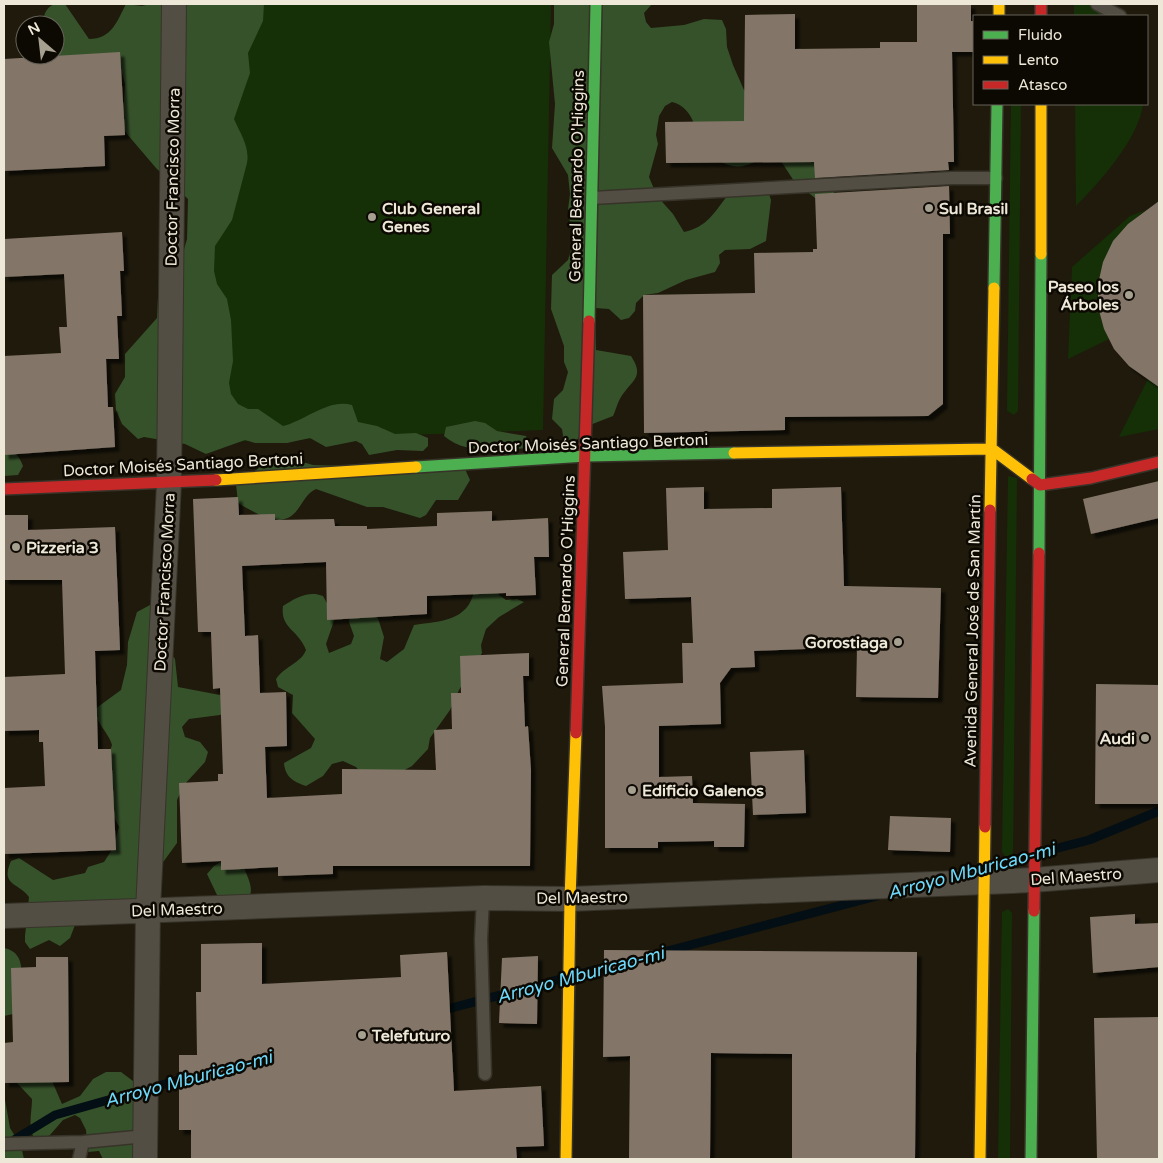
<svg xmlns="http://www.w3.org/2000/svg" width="1163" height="1163" font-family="'Varela Round',sans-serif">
  <defs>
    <filter id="shadow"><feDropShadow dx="4.5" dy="4.5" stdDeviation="1" flood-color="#0009"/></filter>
  </defs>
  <rect width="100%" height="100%" fill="#1f1a0c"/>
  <path fill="#153007" d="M199,4H551L543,430L195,443Z
    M1074,4H1108L1116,16H1074Z
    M1011,104H1021L1018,411L1014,415L1007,411Z
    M1075,104H1143C1139,138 1100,182 1076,206Z
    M1146,210C1104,242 1083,289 1109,339L1068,359L1072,267L1130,216Z
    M1148,379L1159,384V429L1119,437Z
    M1008,476L1017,478L1013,853L1010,857L1005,856L1002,852Z
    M1008,909L1012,913L1010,1159H998L1002,912Z"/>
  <path fill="#36522a" d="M54,4H65L89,39C112,39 117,21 126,4L142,6L150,4H264L263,21L248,53L250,73L234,119C240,133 250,147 247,163L232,220L215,246L214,271L217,284L227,299L231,320L233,361L229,383L231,394L238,404L248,409H258L283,426C306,420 329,398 352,405L358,422L377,426L395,434L416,433L428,438V446L423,451L397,450L369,455L362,444L356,441L326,447L310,438L287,443H255L245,440L206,454L185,444L144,437L138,439L122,424L116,410L115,394L125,377V354L157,318L159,275L179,267L187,239L188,199L156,168L127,134L122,126L125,84L121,69L67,60L55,54V25H44C43,15 45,9 54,4Z
    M554,4H652L644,13L646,22L651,28L684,25L704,19L722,20L726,29L727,47L733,65L744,90L833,157L834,196L815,198L794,181L773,149C743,172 736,171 703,153C696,133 695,108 672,102L665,106L659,116L656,135L658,144L649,177L657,196L673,214L684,232C707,227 714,213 727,196L768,191L771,200L766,241L750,249L725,250L719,255L720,263L715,272L686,280L658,293L644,295L636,303L635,311L629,318L621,320L609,309L595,308L596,350L631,356C644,376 634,379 623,394C618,400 616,410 613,416L590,425L572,445L564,442L562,429L552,419L554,399L563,390L568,372L564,362V346L551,309L552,275L568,260L573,243L568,210L570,194L568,175L552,148L555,104L549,42L554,24Z
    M475,421L485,423L497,431L526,436L531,445L528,448C500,450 466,455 444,436L446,427Z
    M6,451C17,453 19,456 23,466L18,475L4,476V452Z
    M285,457L313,465L465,469L470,480L458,500H436L426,515L420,518L383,507H367L316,489C307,493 304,501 298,509C282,532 256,513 238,503L236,484L266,463Z
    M496,587L499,595L506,600L517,599L524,602L499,617L486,629L481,645L482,653L459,690L450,710L430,738L428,749L412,766L399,773L363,775L356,767L343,761L332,764L323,776L306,786C294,782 285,777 284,763L311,748L315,739L292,713L293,695L278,687L276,679C285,666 301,663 306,650C298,629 280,629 283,606C295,598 309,590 323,596L335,618L326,644L329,653L351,644L354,636L349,622L350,614L376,612L384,637L380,659L387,662L404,649L414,625C441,621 468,621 474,591Z
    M150,605L160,615L163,643L175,659L178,687L220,695L224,698L225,712L220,715L189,719L182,727L185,737L200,742L208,752L205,762L184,785L177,800V843L161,865L150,895L75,925L70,938L60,946L49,940L30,949L25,942V936L29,897C18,882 0,886 11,861L19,858L53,880L85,873L88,867L104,862L113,848L119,827L112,813L110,751L112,745C109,733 95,722 95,709L121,690L127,665L128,642L137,612Z
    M230,856L241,860C244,871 254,885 250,895L221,898L217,895L207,874L214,866Z
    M4,948C34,954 17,994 13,1014L4,1016Z
    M106,1072H121L137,1084V1159H103L99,1151L88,1152L86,1130L80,1118L75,1115L63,1120L50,1135L44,1138L33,1136C28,1123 32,1113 32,1099L17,1083L21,1078L52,1081L62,1104L80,1096L93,1079Z
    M4,1094L10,1128L21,1146L24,1159H4Z"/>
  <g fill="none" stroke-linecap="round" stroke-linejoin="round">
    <path stroke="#030f14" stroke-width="9" d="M988,866L1089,840L1159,811
      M660,953L877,896
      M527,988L613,965
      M440,1011L512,992
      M9,1143L55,1115L190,1077"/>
  </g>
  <path fill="#837669" filter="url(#shadow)" d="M917,4H971V21H974V52H952L954,162H948L949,170L815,178L814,162L666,163L665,122L744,121L745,15L795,14V49L880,48V42H917Z
    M120,52L125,135L104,136L105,166L4,171V59Z
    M949,186L950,234H943V404L928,416L785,417V430L644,433L643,295L755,293L754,253L813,252V249H817L815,194Z
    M1159,201V387L1129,366L1114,349L1104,329L1098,307V284L1103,262L1113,241L1128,224Z
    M122,232L124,271H120L122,316H117L119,359H106L108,407H113L115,447L4,455V356L61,353L59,327H67L64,274L4,277V239Z
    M1159,481V518L1091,534L1083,499Z
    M704,487V509L772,508V489L841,487L844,586L941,588L938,698L856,697L857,647L754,651L755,667L731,668L720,683L721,724L659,726V777L692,776L693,803L745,804L744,847H714V841L658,842V848H605V727L602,686L683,683L682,643H693L691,597L625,599L623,552L668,550L666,488Z
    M238,497L239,515L275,514V520L334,519L335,526H367V529L437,526V513L492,511V521L548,518L549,557H534L536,595L506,596V593L427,596V614L327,620L326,562L242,566L245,636L258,635L260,693L286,692L287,746L265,747L267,798L342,794V769L436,770L434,730L452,729L451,693H461L460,656L529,653V676H523L525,727L528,726L531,770L530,866H333V874L278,876V867L221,870V861L182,863L179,783L218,781V774H223L220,688L213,689L211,632H198L193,499Z
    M4,515H28V530L115,527L120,650L95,651L98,749H111L116,850L4,854V788L45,786L43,742H39V730L4,731V677L65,674L62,580H4Z
    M1096,684L1159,685V804H1095Z
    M804,750L806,813L753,815L750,752Z
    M890,816L951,818L950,852L888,850Z
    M1135,914V924L1159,923V967L1093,973L1090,917Z
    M262,943V984L401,977L400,955L447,952L454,1091L541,1086L544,1146L516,1147L517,1159H191V1130H179V1055H197L196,992H201V944Z
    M604,950L917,952L915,1159H792V1054L711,1053L710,1159H629L630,1056L603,1057Z
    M538,956L537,1024L499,1023L502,958Z
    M36,957H68L69,1082L4,1083V1043L13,1042L11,968L36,967Z
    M1159,1017V1159H1097L1094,1018Z"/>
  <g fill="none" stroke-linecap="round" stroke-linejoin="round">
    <g stroke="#373329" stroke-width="15">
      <path id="lane" d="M1097,4L1120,16
        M592,198L952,178H996
        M483,898L481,939L485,1074
        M4,1144L83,1142L146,1136
        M79,1159L83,1142"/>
    </g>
    <g stroke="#373329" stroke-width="26">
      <path id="street" d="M4,916L483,898L570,899L1033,880L1159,870
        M145,1159L148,910L169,483L174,4"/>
    </g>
    <g stroke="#373329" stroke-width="14">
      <path id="fast" d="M994,288L997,104
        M589,321L596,4
        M416,467L586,456L734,453
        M1039,553L1041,254
        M1031,1159L1034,911"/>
    </g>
    <g stroke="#373329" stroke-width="14">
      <path id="slow" d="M999,4V16
        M1041,254V104
        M734,453L992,449L1032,479
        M216,480L416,467
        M990,510L994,288
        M566,1159L570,899L576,733
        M980,1159L985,827"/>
    </g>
    <g stroke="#373329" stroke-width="14">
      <path id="jam" d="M1041,4V16
        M1032,479L1040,485L1091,478L1159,462
        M4,489L216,480
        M576,733L589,321
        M985,827L990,510
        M1034,911L1039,553"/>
    </g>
    <use href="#lane" stroke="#524e44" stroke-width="12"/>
    <use href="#street" stroke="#524e44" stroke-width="24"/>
    <use href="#fast" stroke="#4caf50" stroke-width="11"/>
    <use href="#slow" stroke="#ffc107" stroke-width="11"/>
    <use href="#jam" stroke="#c62828" stroke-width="11"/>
  </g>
  <g fill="#a6a091" stroke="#0c0802" stroke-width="2">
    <circle cx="929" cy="208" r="5"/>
    <circle cx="372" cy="217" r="5"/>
    <circle cx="1129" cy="295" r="5"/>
    <circle cx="16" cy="547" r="5"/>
    <circle cx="898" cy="642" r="5"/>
    <circle cx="1145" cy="738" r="5"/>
    <circle cx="632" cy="790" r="5"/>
    <circle cx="362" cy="1035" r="5"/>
  </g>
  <g text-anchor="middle" stroke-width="5" stroke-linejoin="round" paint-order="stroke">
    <g font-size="16" fill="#eee8d8" stroke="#0c0802">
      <text transform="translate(576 176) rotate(-89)" y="6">General Bernardo O'Higgins</text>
      <text transform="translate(172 177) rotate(-89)" y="6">Doctor Francisco Morra</text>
      <text transform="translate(588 443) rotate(-2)" y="6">Doctor Moisés Santiago Bertoni</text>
      <text transform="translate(183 464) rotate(-3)" y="6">Doctor Moisés Santiago Bertoni</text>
      <text transform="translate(565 581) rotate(-88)" y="6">General Bernardo O'Higgins</text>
      <text transform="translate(164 582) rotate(-87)" y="6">Doctor Francisco Morra</text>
      <text transform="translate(972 631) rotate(-89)" y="6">Avenida General José de San Martín</text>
      <text transform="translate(1076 876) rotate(-4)" y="6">Del Maestro</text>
      <text transform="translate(582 897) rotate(-1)" y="6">Del Maestro</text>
      <text transform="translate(177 909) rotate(-2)" y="6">Del Maestro</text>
    </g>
    <g font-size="16" font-weight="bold" fill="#eee8d8" stroke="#0c0802" text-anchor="start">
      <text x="382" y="214">Club General<tspan x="382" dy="18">Genes</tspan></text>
      <text x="939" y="214">Sul Brasil</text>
      <text x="1119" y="292" text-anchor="end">Paseo los<tspan x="1119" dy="18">Árboles</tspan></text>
      <text x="26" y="553">Pizzeria 3</text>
      <text x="888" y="648" text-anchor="end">Gorostiaga</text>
      <text x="1135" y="744" text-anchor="end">Audi</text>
      <text x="642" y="796">Edificio Galenos</text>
      <text x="372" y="1041">Telefuturo</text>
    </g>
    <g font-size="18" font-style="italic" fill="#6dd9fb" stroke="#0c0802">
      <text transform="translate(971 871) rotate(-15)" y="6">Arroyo Mburicao-mi</text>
      <text transform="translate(580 975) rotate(-15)" y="6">Arroyo Mburicao-mi</text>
      <text transform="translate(188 1079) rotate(-15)" y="6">Arroyo Mburicao-mi</text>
    </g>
  </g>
  <rect width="1163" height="1163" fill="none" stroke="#eee8d8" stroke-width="10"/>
  <rect x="973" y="15" width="175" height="90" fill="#0c0802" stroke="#666258"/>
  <rect x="983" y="31" width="25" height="8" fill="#4caf50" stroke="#666258"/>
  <text x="1018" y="40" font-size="15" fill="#eee8d8">Fluido</text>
  <rect x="983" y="56" width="25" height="8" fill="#ffc107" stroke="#666258"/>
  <text x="1018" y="65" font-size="15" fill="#eee8d8">Lento</text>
  <rect x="983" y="81" width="25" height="8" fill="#c62828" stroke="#666258"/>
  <text x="1018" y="90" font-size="15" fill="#eee8d8">Atasco</text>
  <g transform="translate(40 40) rotate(332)"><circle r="24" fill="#0c0802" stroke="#666258"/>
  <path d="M0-4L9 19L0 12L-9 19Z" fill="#a6a091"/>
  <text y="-8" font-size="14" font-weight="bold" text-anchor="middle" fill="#eee8d8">N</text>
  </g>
</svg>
